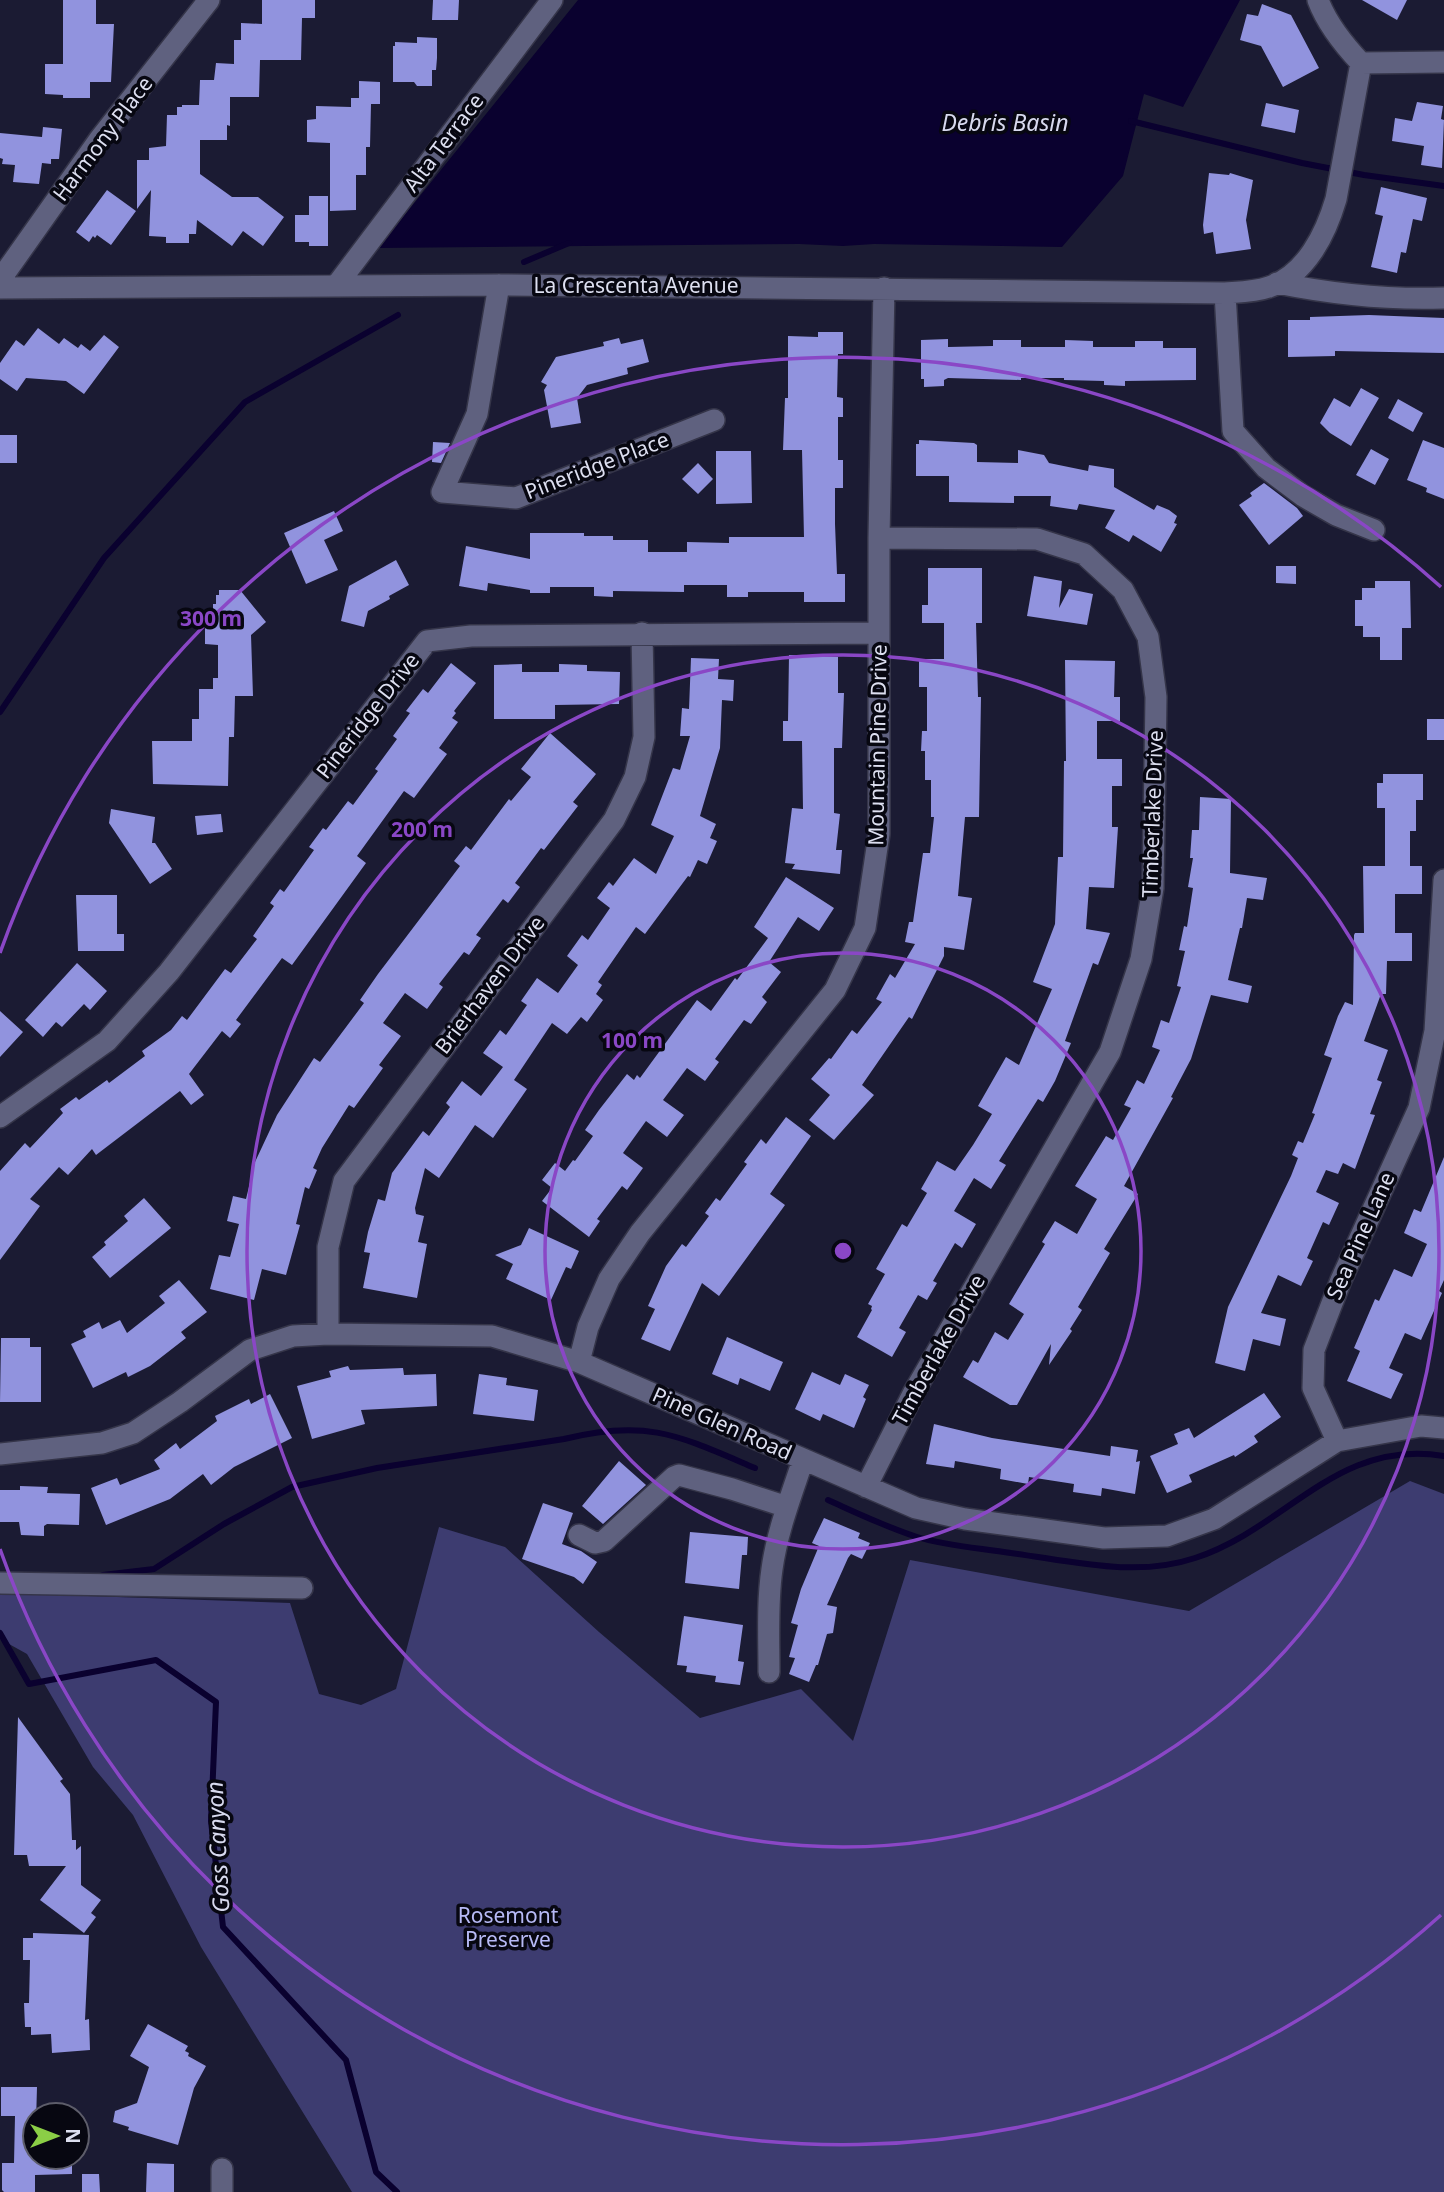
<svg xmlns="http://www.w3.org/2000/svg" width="1444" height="2192" font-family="'Noto Sans',sans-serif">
  <rect width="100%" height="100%" fill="#1b1b33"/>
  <path fill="#3d3c70" d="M1410,1481L1444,1494V2192H352L201,1947L133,1815L93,1767L27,1654L0,1639V1593L290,1603L319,1694L361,1705L396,1689L439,1527L505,1547L599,1632L700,1718L801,1689L853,1741L910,1560L1189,1611Z"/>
  <path fill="#0a012f" d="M578,0H1240L1183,107L1144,94L1123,176L1062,247L874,244L843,246L799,244L378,248Z"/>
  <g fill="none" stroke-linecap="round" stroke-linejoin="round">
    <path stroke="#0a012f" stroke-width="6" d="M1131,121L1302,163L1364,175L1444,186
      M524,262L569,243
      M0,712L104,558L245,402L398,315
      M828,1500C857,1513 886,1527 917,1537C947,1546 980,1548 1011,1553C1071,1561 1136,1578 1195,1558C1287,1528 1337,1438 1444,1456
      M103,1575L154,1569L224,1524L292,1487L377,1468L564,1439C647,1418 680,1436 755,1468
      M0,1633L29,1684L156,1660L216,1702L211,1821L223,1927L346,2060L376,2172L397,2192"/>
  </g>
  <path fill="#9193de" d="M63,0H96V24H114L111,82H90V98H63V95L45,94V64H63Z
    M262,0H315V18H302L301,60H260L259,97H230V126L227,125V140H200V174L232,197H258L284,217L263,246L243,231L232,246L197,220L196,234H189V243H166V237L149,236L151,190L137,209V160H149V148L166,146L167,115H177V107H182V105H199L200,80H214L216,63L234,64V40H241V23L262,24Z
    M433,0H459L458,20H432Z
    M1362,0H1407L1397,20Z
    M1262,4L1291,15L1319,68L1283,87L1261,46L1240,40L1247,14L1258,16Z
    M417,37L437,38V58L436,70H432V86H417L414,82H393V46H395V42L417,43Z
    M359,81L380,82V104H371L370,147H366V175H356V210L330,211V143L307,142V120L316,119V106L351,107V98H359Z
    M1417,102L1443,106L1441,119L1444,120L1442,168L1421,165L1424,146L1392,141L1395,118L1412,121Z
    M1266,103L1299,110L1295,133L1261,126Z
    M43,127L62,129L59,159H51V164L42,163L39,184L13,182L15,165L2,164L3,159L0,158V133L42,137Z
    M1209,173L1229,175L1230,173L1253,180L1246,220L1251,249L1216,254L1213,232L1204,234L1203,225Z
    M1381,187L1427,198L1422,221L1413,219L1406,253L1401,252L1397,273L1371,267L1383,216L1375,214Z
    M107,190L136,211L111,245L97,235L95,238L93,236L89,242L76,232Z
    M309,196H328V246H309V242H295V215H309Z
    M1369,315L1444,318V353L1335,351V356L1288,357V320H1310V317Z
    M38,328L59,344L64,338L78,348L81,344L90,351L104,335L119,347L84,394L66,381L26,378L17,391L0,379V363L16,340L24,346Z
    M818,332H843V354H838L837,397L843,398V417H838V460H843V488H835V524L837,574H845V602H804V592H748V597H727V585H684V592L613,591V597L594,596V587H550V593H530V590L488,583L487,591L459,586L466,546L530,559V533H584V536H613V540H648V552H687V542L729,543V537H804L802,450H783L785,398H788V336L818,337Z
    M619,338L621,344L643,339L649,362L627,368L628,374L587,385L577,398L581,423L551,428L544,390L547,385L541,382L556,357L604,346L603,342Z
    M948,339V347L993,346V340H1021V347H1065V340L1093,341V347H1135V341H1163V348H1196V380L1125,381V386L1104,385V381L1064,380V378H1021V380L948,378L944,380V386L924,387V379H921V340Z
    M1361,388L1379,398L1351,446L1330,433L1320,423L1334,398L1350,407Z
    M1398,399L1423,413L1413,432L1388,418Z
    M0,435H17V463H0Z
    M919,440L974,443L977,445V462L1018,463V450L1044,455L1049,463L1088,471L1089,465L1114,469V487L1154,510L1157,505L1169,510L1177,516L1174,523L1177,524L1161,552L1133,535L1129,542L1105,528L1115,510L1079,504L1077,510L1050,506L1051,496H1014V503L949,502V476H916V444H919Z
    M1423,440L1444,448V499L1426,492L1427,488L1407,480Z
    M433,442L450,443L441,463L432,462Z
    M1371,449L1389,459L1375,485L1356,475Z
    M716,451H751L752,503L716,504Z
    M698,463L713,479L698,494L682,479Z
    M1264,483L1297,508L1303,516L1269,545L1239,505L1252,496L1250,493Z
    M334,511L343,531L324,540L338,570L306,584L284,533Z
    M396,560L409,585L389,596L390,599L368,611L364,627L341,621L349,586Z
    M1276,566H1296V584L1276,583Z
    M928,568H982V623H976L978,697H981L979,817H965L958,896L972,898L964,950L944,947V956L912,1019L909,1017L862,1085L874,1095L834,1140L809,1120L830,1095L811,1079L829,1058L831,1059L852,1030L857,1034L882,1002L876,999L890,974L895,978L915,944L905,942L909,922H913L923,853H930L934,817H931V780H925V751H921L922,731H927V687H919V659H944V623H922V605H928Z
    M1034,576L1062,581L1059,608L1069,589L1093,594L1087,625L1027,616Z
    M1375,581H1410L1411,628H1402V660H1380V637H1363V626H1355V600H1362V588H1375Z
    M219,590H240L266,622L251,635L253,696H235L234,737H229L228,786L153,784L152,741H192V719H199V689H213V678H218V645L205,644V616L213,617V604H216V595H219Z
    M789,655L838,657V693H844L842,748H834V813L840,814L836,850H842L840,874L792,869L795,864L785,863L792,808L803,809L802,741H783V721H788Z
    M691,658L719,659L718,679L734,680L733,701L722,700L720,748L700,816L716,824L710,838L717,841L707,864L698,860L690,877L688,876L645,934L636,927L598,982L602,985L596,994L603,1000L587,1022L581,1017L567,1034L552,1023L514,1080L527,1089L493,1138L475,1125L439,1178L425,1168L415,1208L416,1214L424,1216L418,1242L427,1244L417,1298L363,1288L370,1253L364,1252L368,1232L378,1199L385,1201L392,1173L423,1131L429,1136L450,1107L446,1103L462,1081L481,1096L503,1067L483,1053L500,1030L506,1035L527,1005L521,1001L537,978L558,993L578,965L567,956L582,935L588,940L610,908L597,898L609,882L613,886L634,858L656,874L674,836L651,825L673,768L680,770L690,736H680L682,708L689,709Z
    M1065,660L1115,661L1114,697H1120V721H1097V759H1122V786H1112V827H1118L1114,888L1089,887L1086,929L1110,933L1098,965L1093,963L1065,1041L1071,1043L1055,1081L1043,1102L1038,1099L999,1161L1006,1165L991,1189L974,1178L954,1211L976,1224L962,1248L955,1243L933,1281L937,1283L927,1300L918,1295L899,1328L906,1332L892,1357L857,1337L872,1310L871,1309L872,1306L868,1304L885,1274L876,1269L902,1224L907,1227L927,1193L921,1189L937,1161L955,1171L973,1145L992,1114L978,1106L1006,1057L1019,1065L1052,989L1033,982L1055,924L1058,857H1063L1064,761H1066Z
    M451,663L476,683L454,711L456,713L452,718L458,722L439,748L447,754L414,798L404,791L357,856L366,863L292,965L282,958L236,1020L241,1024L230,1038L222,1031L189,1074L204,1095L191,1105L180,1091L96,1155L92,1149L68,1175L59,1167L30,1199L40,1206L0,1260V1171L25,1143L30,1148L63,1113L60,1109L76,1097L79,1100L107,1080L109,1083L145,1056L142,1051L171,1030L182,1016L187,1020L225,969L231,973L257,939L253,936L274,906L270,903L280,889L284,892L314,850L309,847L323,828L326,830L348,801L353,805L378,771L375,769L397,739L393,736L410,713L406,711L423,689L428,693Z
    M522,664V672H559V664L587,665V671L620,672L619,704L555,705V719H494V665Z
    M1427,719H1444V740H1427Z
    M550,733L596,774L573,802L578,806L544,850L541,848L515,883L520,887L508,903L503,899L476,935L481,938L469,955L464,952L439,984L443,987L427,1009L405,993L383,1023L401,1036L379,1065L383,1068L354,1108L349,1105L322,1148L313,1168L317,1170L309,1189L305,1187L296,1224L300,1225L286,1275L262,1269L254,1300L210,1289L219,1255L230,1257L239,1224L227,1221L233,1196L246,1199L255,1162L277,1115L314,1058L320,1062L364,1003L360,1000L378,974L460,866L454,861L466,846L471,850L509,799L511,801L531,777L521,769Z
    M1383,774H1423V800H1416V831H1410V866H1422V894H1395V933H1412V961H1387L1386,994H1381L1364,1041L1388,1050L1377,1080L1382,1082L1370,1114L1375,1115L1355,1169L1343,1163L1338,1174L1326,1170L1316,1192L1339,1203L1329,1225L1323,1222L1307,1258L1313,1261L1301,1286L1278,1275L1261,1313L1286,1319L1280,1346L1253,1339L1245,1371L1215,1363L1228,1307L1291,1176L1298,1158L1292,1155L1298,1141L1303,1143L1315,1114L1312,1113L1332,1058L1324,1055L1338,1016L1345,1002L1353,1005L1354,935L1355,933H1364L1363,866H1385V808H1377V783H1383Z
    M1200,797L1231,799L1230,873L1267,878L1263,900L1247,898L1242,928H1240L1228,980L1252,986L1248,1003L1211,995L1191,1059L1171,1097L1173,1098L1124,1186L1138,1194L1104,1249L1110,1253L1078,1307L1082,1310L1070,1329L1072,1331L1049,1365L1051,1344L1017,1405H1010L963,1377L973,1360L978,1363L995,1332L1008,1340L1024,1314L1009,1304L1045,1244L1042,1242L1055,1221L1077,1234L1097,1199L1075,1186L1106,1136L1113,1140L1131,1108L1124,1105L1137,1080L1144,1084L1160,1050L1152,1047L1161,1020L1169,1023L1181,987L1177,986L1185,951L1179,950L1184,926L1187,927L1193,888L1188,887L1193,858H1190L1192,830H1199Z
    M111,809L155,817L152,843H155L172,869L150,884L109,823Z
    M221,814L223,832L197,835L195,816Z
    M786,877L834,908L819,931L798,917L769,962L781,972L762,997L767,1002L751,1024L744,1020L715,1059L719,1062L705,1081L687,1068L663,1100L684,1115L667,1137L646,1121L623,1153L643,1168L627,1190L622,1186L597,1219L600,1221L589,1237L542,1201L552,1188L542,1180L555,1163L565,1171L573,1160L575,1161L593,1136L585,1130L599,1110L627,1074L634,1080L637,1075L640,1078L697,1000L711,1011L735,978L737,980L768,938L754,927Z
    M76,895H117V934H124V951H78Z
    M77,963L107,991L90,1010L84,1004L62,1027L56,1022L43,1037L25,1020Z
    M0,1011L23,1032L0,1057Z
    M786,1117L811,1136L770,1194L785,1205L719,1296L702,1283L670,1351L641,1339L655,1309L648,1306L666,1266L682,1244L686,1247L709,1216L705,1213L716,1198L720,1201L747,1164L744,1162L761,1139L766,1144Z
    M1444,1157V1280L1439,1291L1442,1293L1421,1340L1405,1333L1389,1368L1403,1374L1391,1399L1347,1381L1360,1351L1354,1348L1375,1299L1379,1301L1394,1269L1412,1277L1427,1244L1404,1233L1414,1209L1421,1212Z
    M144,1198L171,1228L110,1278L92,1257L106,1245L104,1242L128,1221L124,1216Z
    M529,1228L579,1251L571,1269L566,1267L551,1300L506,1279L513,1264L495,1255L521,1245Z
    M179,1280L207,1312L181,1332L186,1338L150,1366L128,1377L126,1372L93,1388L71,1344L86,1337L83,1331L99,1322L102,1329L120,1320L127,1333L165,1303L159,1296Z
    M727,1337L783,1362L770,1391L740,1378L738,1385L712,1374Z
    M1,1338H30V1347H41V1402H0Z
    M348,1366L350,1370L403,1368L404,1375L436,1374L437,1406L361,1410L365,1424L312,1439L297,1386L331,1377L329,1371Z
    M812,1372L840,1385L845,1374L869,1385L863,1397L866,1399L854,1428L823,1414L820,1421L795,1409Z
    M479,1374L507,1378L506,1385L538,1390L534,1421L473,1414Z
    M1264,1393L1281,1417L1254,1436L1258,1442L1235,1457L1234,1455L1189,1475L1192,1482L1167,1493L1150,1456L1178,1444L1174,1434L1189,1428L1194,1438Z
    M270,1394L292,1438L234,1467L211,1485L203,1474L170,1499L106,1525L91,1488L117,1478L120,1485L160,1469L154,1460L176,1443L180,1449L217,1421L215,1416L249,1399L251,1404Z
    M934,1424L992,1438L1110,1456L1111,1446L1138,1450L1136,1462L1140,1461L1135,1494L1102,1488L1101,1496L1073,1492L1074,1484L1029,1477L1028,1484L1000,1479L1001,1469L955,1461L954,1468L926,1464Z
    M619,1461L646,1485L603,1524L582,1506Z
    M20,1486L48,1487L47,1493L80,1494L79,1525L47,1524L44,1526V1536L21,1535L19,1522H0V1490H20Z
    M543,1503L573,1513L562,1544L581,1551L597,1562L583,1584L574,1577L522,1559Z
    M824,1518L860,1533L858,1538L870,1543L862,1559L851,1554L848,1558L827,1605L837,1607L833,1633L827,1634L818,1665H816L809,1682L789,1674L795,1658L789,1657L798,1625L791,1623L801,1589L819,1546L812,1543Z
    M690,1532L748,1537L747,1555H742L739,1589L685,1583Z
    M684,1616L743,1625L738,1661L744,1662L740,1685L715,1682L716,1676L686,1672L687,1666L677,1665Z
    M18,1717L63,1779L60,1781L70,1794L72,1840H76V1850L81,1846V1885L101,1900L91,1913L96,1917L84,1933L40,1900L66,1866H29L27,1855H14Z
    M33,1933L89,1935L85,2020L89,2019L90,2050L52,2053L51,2034L31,2035V2027H25L24,2003H29L30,1960H23V1938H33Z
    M148,2024L188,2046L185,2051L189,2053L188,2056L206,2066L194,2088L178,2145L128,2130L129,2127L113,2122L115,2111L137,2103L149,2067L130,2056Z
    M1,2087H37L35,2157H72V2174L35,2175V2192H4L2,2190V2163H14L15,2116H1Z
    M147,2163L174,2164V2192H146Z
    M82,2174H99L100,2192H82Z"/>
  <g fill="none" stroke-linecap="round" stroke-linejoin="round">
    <g stroke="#353549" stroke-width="24">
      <path id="minor" d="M1361,63L1444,62
        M0,280L99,140L209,0
        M1277,283C1332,294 1387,300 1444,298
        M499,285L477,414L442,492L516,498L714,420
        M336,286L552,0
        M0,288L499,285L1225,293C1240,292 1255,292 1269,287C1306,275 1326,233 1336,199L1361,63C1343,44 1327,24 1318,0
        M1225,293L1233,431L1266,468L1303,496L1336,515L1374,530
        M0,1117L107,1041L169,972L427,641L471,636L879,633
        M328,1334V1247L344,1181L614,820L635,777L644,737L642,633
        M579,1362L588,1327L609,1279L640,1233L835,990L865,928L879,834V538L884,288
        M1337,1441L1313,1388L1314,1350L1341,1280L1419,1108L1435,1031L1444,880
        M0,1454L102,1443L133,1433L180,1402L250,1350L293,1336L328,1334L492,1336L579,1362L916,1508L965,1519L1104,1538L1167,1536L1214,1519L1337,1441L1421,1426L1444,1428
        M866,1487L914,1392L1110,1052L1141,959L1153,888L1156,697L1148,637L1123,590L1084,554L1037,539L879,538
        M579,1535L595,1543L604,1541L674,1477L679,1475L732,1489L787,1507
        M0,1583L302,1588
        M769,1672C769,1638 767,1603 772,1569C777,1532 791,1496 803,1460
        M222,2192V2169"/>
    </g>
    <use href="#minor" stroke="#5f617f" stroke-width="21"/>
  </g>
  <g fill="none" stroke="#8a47c6" stroke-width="3.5">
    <circle cx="843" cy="1251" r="298"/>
    <circle cx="843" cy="1251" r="596"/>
    <path d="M1441 1915A894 894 0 0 1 0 1549M0 953A894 894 0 0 1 1441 587"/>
  </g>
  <g text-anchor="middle" stroke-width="7" stroke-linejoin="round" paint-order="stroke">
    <g font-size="21" fill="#dddff0" stroke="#070711">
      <text transform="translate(103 139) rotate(-53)" y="7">Harmony Place</text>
      <text transform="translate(444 143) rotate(-53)" y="7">Alta Terrace</text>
      <text x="636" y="293">La Crescenta Avenue</text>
      <text transform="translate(597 466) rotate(-21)" y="7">Pineridge Place</text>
      <text transform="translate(368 716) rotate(-52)" y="7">Pineridge Drive</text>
      <text transform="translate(878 745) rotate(-89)" y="7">Mountain Pine Drive</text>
      <text transform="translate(1153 814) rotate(-88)" y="7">Timberlake Drive</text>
      <text transform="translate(490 985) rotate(-53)" y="7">Brierhaven Drive</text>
      <text transform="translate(1361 1236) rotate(-66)" y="7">Sea Pine Lane</text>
      <text transform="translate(939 1350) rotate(-61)" y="7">Timberlake Drive</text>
      <text transform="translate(722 1424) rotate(24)" y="7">Pine Glen Road</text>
    </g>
    <g font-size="21" fill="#b7baf6" stroke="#070711">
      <text x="508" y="1923">Rosemont<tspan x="508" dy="24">Preserve</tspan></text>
    </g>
    <g font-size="23" font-style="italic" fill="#d7d9ee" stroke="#070711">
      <text x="1005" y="131">Debris Basin</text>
      <text transform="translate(218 1847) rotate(-93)" y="8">Goss Canyon</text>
    </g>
  </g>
  <circle cx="843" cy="1251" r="10" fill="#8a47c6" stroke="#070711" stroke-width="3.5"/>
  <g font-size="21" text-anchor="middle" font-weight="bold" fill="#8a47c6" stroke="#070711" stroke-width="7" stroke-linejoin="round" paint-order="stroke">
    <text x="211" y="626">300 m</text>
    <text x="422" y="837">200 m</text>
    <text x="632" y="1048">100 m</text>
  </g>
  <g transform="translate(56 2136) rotate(90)"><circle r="33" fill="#070711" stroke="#5d5d6a" stroke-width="2"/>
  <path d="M0-5L12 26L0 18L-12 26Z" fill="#8bce46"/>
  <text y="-10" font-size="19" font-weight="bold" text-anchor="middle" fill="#dddff0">N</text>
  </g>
</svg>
